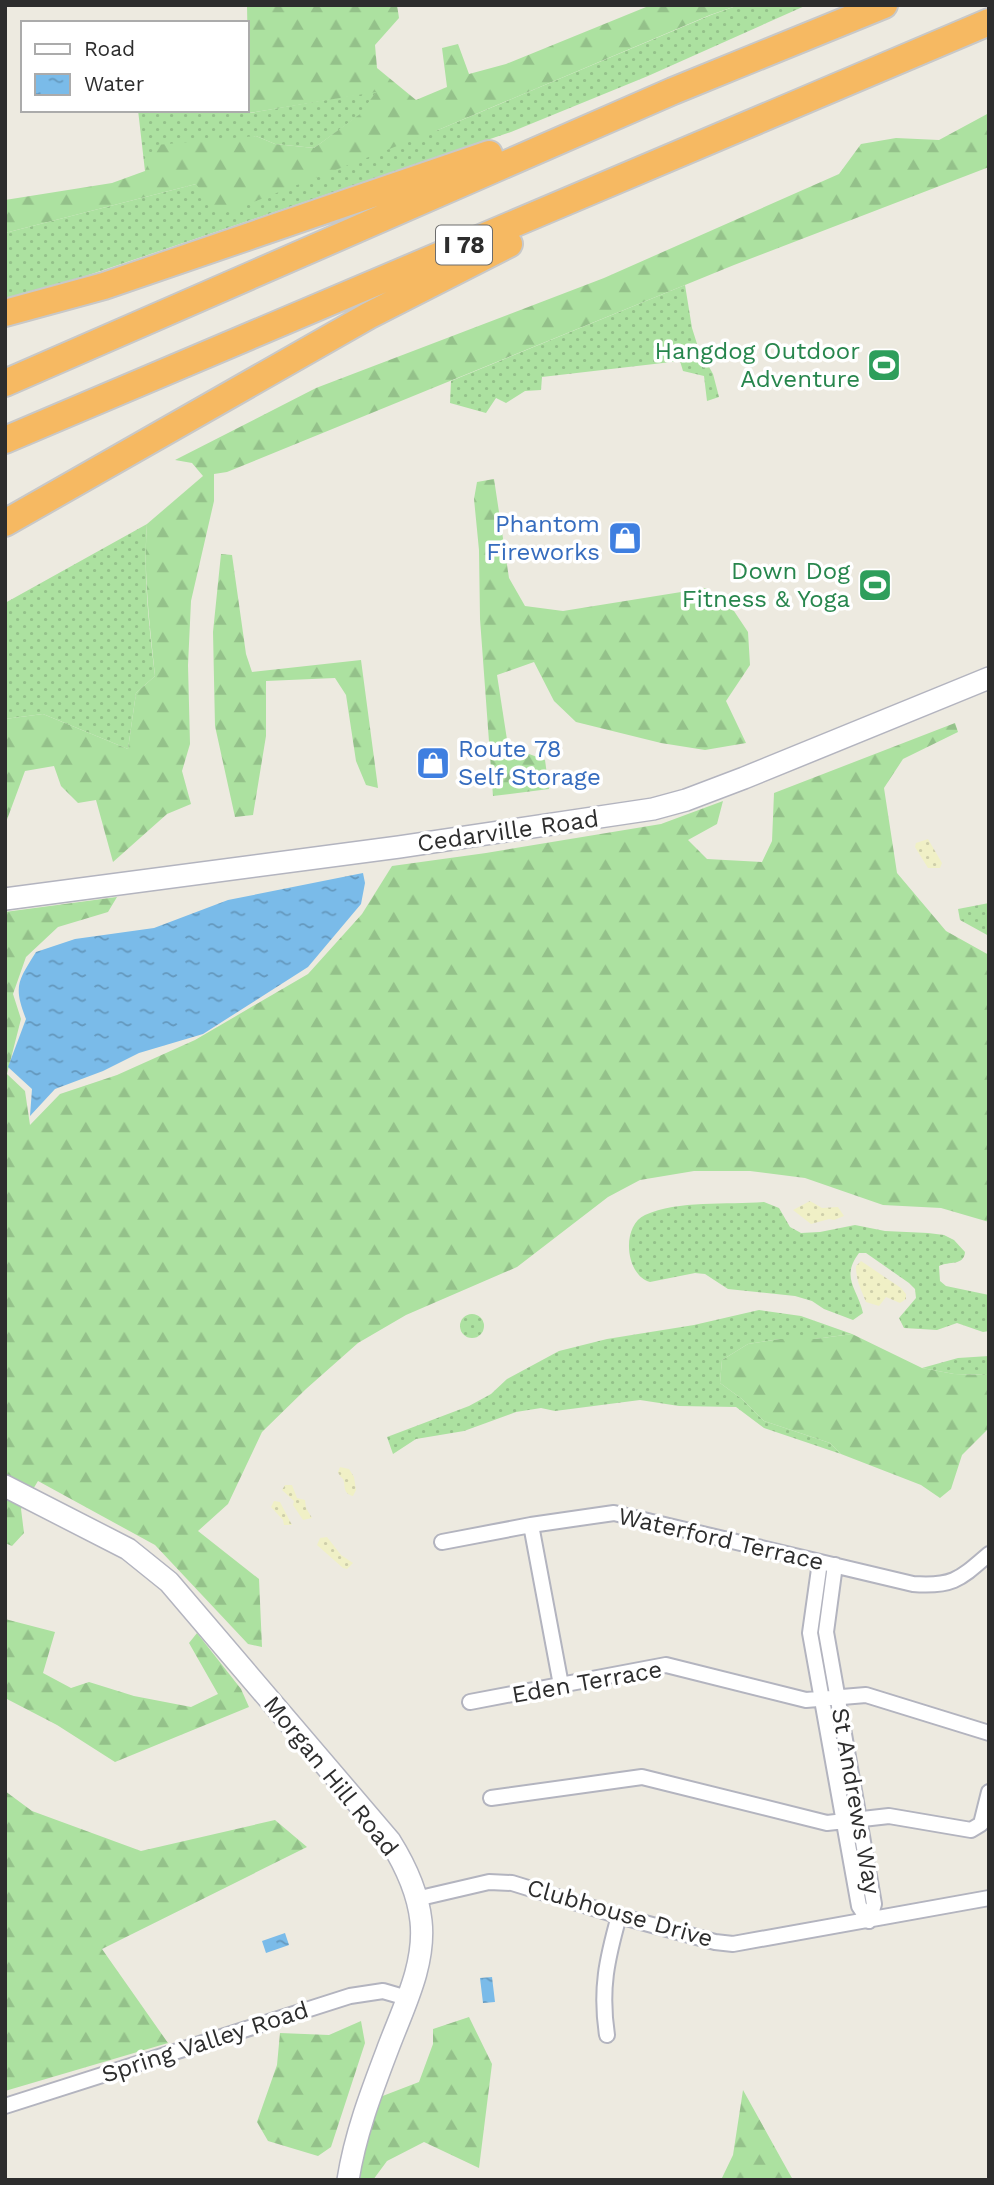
<svg xmlns="http://www.w3.org/2000/svg" width="994" height="2185" font-family="'Work Sans',sans-serif">
  <defs>
    <pattern id="grass-dots" width="8" height="8" patternUnits="userSpaceOnUse" patternTransform="scale(1.75)"><rect width="8" height="8" fill="#ace1a0"/><path d="M2 2h.1M6 6h.1" fill="none" stroke="#94c18a" stroke-width="1.8" stroke-linecap="round"/></pattern>
    <pattern id="forest-firs" width="22" height="20" patternUnits="userSpaceOnUse" patternTransform="scale(1.75)"><rect width="22" height="20" fill="#ace1a0"/><path d="M5 1l3.5 6h-7zM16 11l3.5 6h-7z" fill="#94c18a"/></pattern>
    <pattern id="sand-dots" width="8" height="8" patternUnits="userSpaceOnUse" patternTransform="scale(1.75)"><rect width="8" height="8" fill="#f0f0c6"/><path d="M2 2h.1M6 6h.1" fill="none" stroke="#ceceaa" stroke-width="1.8" stroke-linecap="round"/></pattern>
    <pattern id="water-ripples" width="26" height="14" patternUnits="userSpaceOnUse" patternTransform="scale(1.75)"><rect width="26" height="14" fill="#7abbe9"/><path d="M2 4q2-2 4 0t4 0M15 11q2-2 4 0t4 0" fill="none" stroke="#6498bd"/></pattern>
  </defs>
  <rect width="100%" height="100%" fill="#edeae0"/>
  <path fill="url(#grass-dots)" d="M739,5H807L648,76L511,132L62,284L5,299V233L196,184L438,130L711,15Z
    M377,91L361,114L314,148L275,144L256,136L145,171L138,110H247V96L249,95L250,113Z
    M685,285L692,328L698,347L713,374L719,397L707,401L704,376L683,371L680,361L542,377L541,390L525,391L506,403L496,398L486,413L450,403L451,381Z
    M147,524C143,575 149,625 155,676L136,693L128,749L43,714L5,719V603Z
    M989,903V936L960,920L958,909Z
    M764,1202L779,1208L790,1227L801,1233L820,1232L855,1225L885,1231L928,1233L944,1235L954,1240L965,1252C964,1266 949,1261 939,1266L940,1281L946,1286L989,1295V1331L983,1332L957,1323L937,1330L904,1328L899,1318L916,1298L915,1289L909,1283L866,1253H859C840,1278 858,1289 863,1313L853,1320L824,1309L812,1301L795,1296L728,1289L705,1274L695,1273L650,1282C625,1275 621,1226 645,1215C678,1200 727,1205 764,1202Z
    M759,1310L801,1316L852,1334L815,1339H780L748,1344L722,1360L720,1383L742,1399L764,1421L830,1443L841,1454L764,1428L736,1407L679,1406L640,1400L555,1411L541,1408L516,1412L464,1431L416,1439L393,1454L387,1437L469,1406L491,1394L507,1379L559,1351L607,1339L694,1325Z
    M460 1326a12 12 0 1 1 24 0a12 12 0 1 1-24 0Z
    M989,1356V1375L954,1374L922,1368L958,1358Z"/>
  <path fill="url(#forest-firs)" d="M247,5H397L399,18L375,45L377,68L416,100L447,87L442,48L458,44L469,74L506,64L651,5H739L710,15L438,130L220,215L196,184L5,233V200L112,183L145,171L156,145L256,136L275,144L314,148L360,114L376,92L249,113Z
    M989,113V167L734,265L227,472L214,474V501L191,601L188,665L190,744L182,771L191,804L167,814L113,862L96,800L78,803L61,786L54,766L25,771L5,825V719L43,714L128,749L136,693L155,676C150,625 143,575 147,524L203,476L192,463L175,460L316,388L604,278L839,174L861,144L896,138L939,140Z
    M494,479L509,578L525,606L563,611L706,588L734,611L748,632L750,665L726,701L746,743L705,750L661,743L576,722L554,701L534,662L497,675L508,746L545,760L549,789L493,796L480,619L479,550L474,499L477,482Z
    M221,554L232,555L246,654L252,672L361,660L378,788L366,785L356,761L346,695L335,678L266,681V736L253,815L235,817L215,726L213,632Z
    M955,723L958,732L903,759L884,788L897,873L946,931L989,955V1222L941,1208L883,1205L805,1178L750,1171H694L640,1180L608,1197L517,1267L406,1315L358,1343L306,1389L262,1432L228,1504L198,1531L259,1579L262,1647L248,1644L155,1545L38,1481L21,1509L24,1533L12,1546L5,1543V912L117,897L108,912L58,927L26,957L13,994L21,1019L7,1074L25,1091L30,1125L60,1094L117,1075L195,1040L308,974L362,914L392,866L486,853L661,824L723,801L717,824L688,840L707,859L762,862L772,841L774,793Z
    M852,1334L922,1368L954,1374L989,1375V1428L962,1455L951,1489L940,1498L921,1485L841,1454L830,1443L764,1421L742,1399L720,1383L722,1360L748,1344L780,1339H815Z
    M5,1619L55,1632L43,1673L71,1688L89,1682L134,1696L191,1707L218,1694L189,1643L197,1633L241,1689L249,1707L115,1762L57,1725L5,1698Z
    M5,1791L32,1811L141,1851L275,1820L307,1847L102,1949L168,2043L5,2091Z
    M469,2017L492,2064L479,2168L424,2142L387,2161L373,2180H357L365,2136L380,2097L419,2082L433,2044V2029Z
    M361,2021L365,2043L331,2147L318,2156L268,2141L257,2122L277,2065L280,2033L329,2035Z
    M743,2090L793,2180H721L733,2155Z"/>
  <path fill="url(#sand-dots)" d="M928,839L942,863L940,868H928L915,847L916,843Z
    M810,1201L822,1208L838,1207L844,1216L834,1220L829,1219L811,1224L793,1210Z
    M861,1261L901,1288L906,1294V1299L900,1303L886,1297L879,1306L866,1302C861,1289 856,1281 856,1266Z
    M340,1467L349,1469L354,1477L356,1490L353,1496C342,1493 346,1486 343,1479C341,1477 339,1475 338,1472Z
    M285,1485H292L297,1498L305,1500L306,1508L312,1518L303,1520L293,1505L294,1501L282,1490Z
    M274,1501L280,1502L292,1525H284L283,1520L271,1507Z
    M327,1537L341,1555L353,1563L347,1569L343,1568L317,1545L320,1538Z"/>
  <path fill="url(#water-ripples)" d="M363,873L365,883L361,904L308,967L203,1034L139,1053L103,1071L55,1089L30,1116L32,1089L8,1067L26,1019C13,986 18,981 36,952L75,939L154,928L228,900Z
    M285,1933L289,1945L266,1953L262,1941Z
    M492,1977L495,2002L483,2003L480,1978Z"/>
  <g fill="none" stroke-linecap="round" stroke-linejoin="round">
    <g stroke="#b3b4bf" stroke-width="18">
      <path id="street" d="M531,1525L561,1685
        M442,1542L531,1525L614,1513L913,1584C953,1587 960,1579 989,1554
        M820,1562L810,1633L859,1906L869,1921
        M835,1565L826,1632L874,1904L869,1921
        M470,1702L666,1665L806,1700L866,1695L989,1733
        M491,1798L642,1777L827,1823L889,1816L971,1830L981,1824L989,1792
        M416,1899L489,1882L512,1883L619,1916L715,1942L733,1944L989,1898
        M607,2035C600,1989 607,1959 619,1916
        M5,2106L350,1996L383,1991L407,1998"/>
    </g>
    <g stroke="#b3b4bf" stroke-width="24">
      <path id="secondary" d="M5,899L399,847L653,809L686,800L744,778L989,678
        M5,1486L128,1549L169,1582L390,1841C405,1865 418,1893 421,1921C426,1966 402,2010 387,2051C371,2093 355,2135 348,2180"/>
    </g>
    <g stroke="#c8c8c8" stroke-width="30">
      <path id="highway" d="M5,313L104,286L489,154
        M5,383L673,91L884,5
        M5,440L989,22
        M5,523L368,316L509,244"/>
    </g>
    <use href="#street" stroke="#fff" stroke-width="14"/>
    <use href="#secondary" stroke="#fff" stroke-width="21"/>
    <use href="#highway" stroke="#f6b962" stroke-width="26"/>
  </g>
  <defs>
    <g id="stadium-square" transform="scale(1.75)"><rect x="-9" y="-9" width="18" height="18" rx="4" fill="#2e9e5b" stroke="#fff"/><path d="M0-5a6.5 5 0 1 0 0 10a6.5 5 0 1 0 0-10ZM-3.5-1.8h7v3.6h-7Z" fill="#fff"/></g>
    <g id="shop-square" transform="scale(1.75)"><rect x="-9" y="-9" width="18" height="18" rx="4" fill="#3f7fe0" stroke="#fff"/><path d="M-5-2.5h2.3a2.7 3.5 0 0 1 5.4 0H5L5.5 6h-11ZM-1.5-2.5h3a1.5 2.3 0 0 0-3 0Z" fill="#fff"/></g>
  </defs>
  <g fill-rule="evenodd">
    <use href="#stadium-square" x="884" y="365"/>
    <use href="#shop-square" x="625" y="538"/>
    <use href="#stadium-square" x="875" y="585"/>
    <use href="#shop-square" x="433" y="763"/>
  </g>
  <g text-anchor="middle" stroke-width="7" stroke-linejoin="round" paint-order="stroke">
    <rect fill="#fff" stroke="#6c6c6c" stroke-width="2" x="436" y="225.5" width="56" height="39" rx="5"/>
    <g font-size="23" font-weight="bold" fill="#2d2d2d">
      <text x="464" y="253">I 78</text>
    </g>
    <g font-size="24" fill="#27864d" stroke="#fff" text-anchor="end">
      <text x="860" y="359">Hangdog Outdoor<tspan x="860" dy="28">Adventure</tspan></text>
      <text x="850" y="579">Down Dog<tspan x="850" dy="28">Fitness &amp; Yoga</tspan></text>
    </g>
    <g font-size="24" fill="#366cbe" stroke="#fff" text-anchor="end">
      <text x="600" y="532">Phantom<tspan x="600" dy="28">Fireworks</tspan></text>
      <text x="458" y="757" text-anchor="start">Route 78<tspan x="458" dy="28">Self Storage</tspan></text>
    </g>
    <g font-size="24" fill="#2d2d2d" stroke="#fff">
      <text transform="translate(508 831) rotate(-8)" y="8">Cedarville Road</text>
      <text transform="translate(721 1539) rotate(13)" y="8">Waterford Terrace</text>
      <text transform="translate(587 1682) rotate(-10)" y="8">Eden Terrace</text>
      <text transform="translate(331 1776) rotate(51)" y="8">Morgan Hill Road</text>
      <text transform="translate(856 1801) rotate(80)" y="8">St Andrews Way</text>
      <text transform="translate(620 1913) rotate(16)" y="8">Clubhouse Drive</text>
      <text transform="translate(205 2042) rotate(-18)" y="8">Spring Valley Road</text>
    </g>
  </g>
  <rect width="994" height="2185" fill="none" stroke="#2d2d2d" stroke-width="14"/>
  <rect x="21" y="21" width="228" height="91" fill="#ffffff" stroke="#ababab" stroke-width="2"/>
  <rect x="35" y="44" width="35" height="10" fill="#ffffff" stroke="#ababab" stroke-width="2"/>
  <text x="84" y="56" font-size="21" fill="#2d2d2d">Road</text>
  <rect x="35" y="74" width="35" height="21" fill="url(#water-ripples)" stroke="#ababab" stroke-width="2"/>
  <text x="84" y="91" font-size="21" fill="#2d2d2d">Water</text>
</svg>
